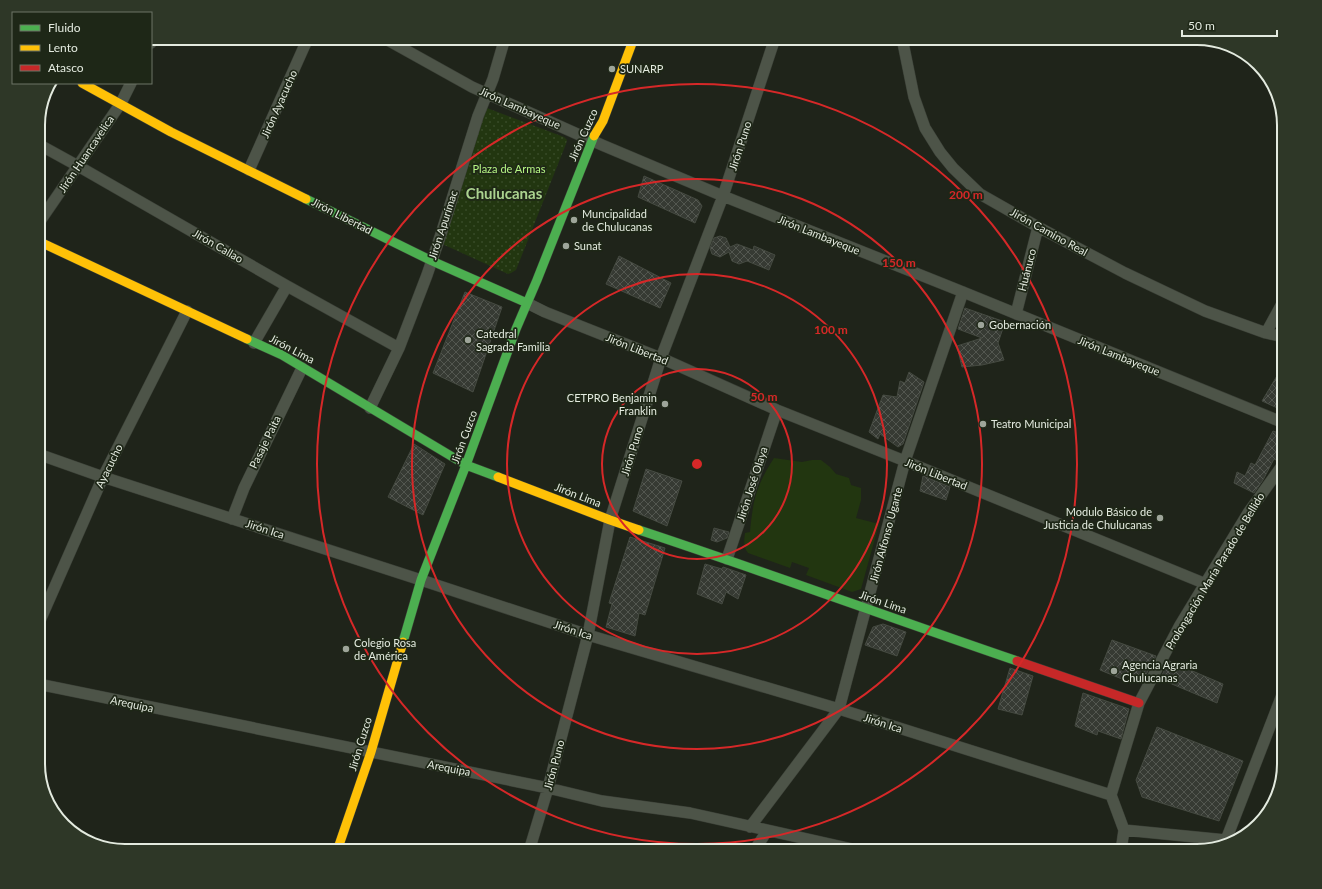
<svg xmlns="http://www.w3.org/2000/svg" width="1322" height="889" font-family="Lato,sans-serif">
  <defs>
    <pattern id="park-dots" width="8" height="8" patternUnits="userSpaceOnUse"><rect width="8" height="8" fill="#223610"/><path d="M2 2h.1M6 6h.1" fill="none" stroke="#374a27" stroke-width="1.8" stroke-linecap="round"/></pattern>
    <pattern id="building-cross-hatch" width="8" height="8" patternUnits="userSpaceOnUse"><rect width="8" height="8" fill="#363a33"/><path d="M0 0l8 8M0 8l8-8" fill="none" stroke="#535750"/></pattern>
  </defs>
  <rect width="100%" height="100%" fill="#1f241a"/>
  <path fill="#223610" d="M774,458L802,462L812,460H821L830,467L836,474L849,478L851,485L861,488V500L856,518L879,524L861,589L852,592L806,575L809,568L792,562L790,568L748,553C743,547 744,540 745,533L750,532C753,500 756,486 774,458Z"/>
  <path fill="url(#park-dots)" d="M487,108L564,137L567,140L566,144L516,270L511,273L508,274L440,243L482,110Z"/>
  <path fill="url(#building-cross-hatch)" stroke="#454a41" d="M644,176L698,200L702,206L695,223L638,197Z
    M720,236L726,238L730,247L737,244L753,250L754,246L775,255L769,270L747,261L739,264L732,261L729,252L720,257L712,254L710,248L714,238Z
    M619,256L671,283L660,308L606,284Z
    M465,292L502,307L473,392L433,373Z
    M965,308L1005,322L998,343L1004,360L982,365L962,367L957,346L982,338L958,329Z
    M1284,364V411L1262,401Z
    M909,372L924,382L903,444L898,447L880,434L878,439L869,432L883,395L897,397L900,381L905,383Z
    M1273,431L1284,435V448L1276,460L1274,459L1263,480L1254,493L1234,483L1237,472L1245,476L1251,463L1255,465Z
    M414,444L445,464L423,515L388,497Z
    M646,469L682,481L667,526L633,511Z
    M923,476L950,487L946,500L920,491Z
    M714,528L729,532L727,538L717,542L711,540Z
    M630,537L665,548L645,615L639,613L635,636L606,627L612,604L609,603Z
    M705,564L722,569L723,567L746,575L738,599L726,592L722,604L697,594Z
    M883,624L906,632L897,656L865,645L873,627Z
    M1112,640L1156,656L1142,682L1124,674L1122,679L1100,670Z
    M1169,661L1223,684L1217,703L1160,679Z
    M1010,668L1033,676L1022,715L998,709Z
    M1083,693L1129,709L1121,739L1098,731L1097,735L1075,726Z
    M1157,727L1243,761L1219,821L1142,797L1136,780Z"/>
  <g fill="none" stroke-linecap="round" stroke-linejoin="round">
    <g stroke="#3a3f36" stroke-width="12">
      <path id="street" d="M384,38L472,87L602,145L723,196L963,292L1284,423
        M902,38L914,97L925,128L940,152L953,168L980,194L1038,227L1125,273L1205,311L1266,333L1284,337
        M151,43L153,38
        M38,144L78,166L287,286L399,348
        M249,170L308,38
        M38,224L121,103L131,83
        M527,303L545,312L661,358L777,410L905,461L1206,584
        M1016,314L1038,227
        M1266,333L1284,300
        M254,343L287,286
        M370,408L399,348L427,275L441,234L478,116L493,79L505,38
        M38,454L103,477L421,580L588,635L839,709L1111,795
        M232,519L244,488L302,368
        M727,559L777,410
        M38,625L103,477L187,311
        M38,684L548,788L602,801L690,813L861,851
        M1111,795L1139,703L1180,625L1248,513L1284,463
        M1111,795L1124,830L1121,851
        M750,827L839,709L905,461L963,292
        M1124,830L1236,841
        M1226,840L1284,690
        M529,851L548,788L588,635L610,520L661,358L723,196L775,38
        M754,851L767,831"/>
    </g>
    <g stroke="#3a3f36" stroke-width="10">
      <path id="fast" d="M306,199L432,261L527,303
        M247,339L282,355L466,465L498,477
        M639,530C766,572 891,618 1017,661
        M403,642L421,580L466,465L516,329L537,280L594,136"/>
    </g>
    <g stroke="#3a3f36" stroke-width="10">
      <path id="slow" d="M82,83L171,132L306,199
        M594,136L603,121L634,38
        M38,241L247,339
        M498,477L610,520L639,530
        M337,851L371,752L403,642"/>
    </g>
    <g stroke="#3a3f36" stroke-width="10">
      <path id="jam" d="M1017,661L1139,703"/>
    </g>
    <use href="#street" stroke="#4d5448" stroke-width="11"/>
    <use href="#fast" stroke="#4caf50" stroke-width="9"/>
    <use href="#slow" stroke="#ffc107" stroke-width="9"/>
    <use href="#jam" stroke="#c62828" stroke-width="9"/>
  </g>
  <g fill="none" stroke="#d62828" stroke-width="2">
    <circle cx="697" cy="464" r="95"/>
    <circle cx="697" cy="464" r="190"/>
    <circle cx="697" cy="464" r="285"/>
    <circle cx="697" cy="464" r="380"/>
  </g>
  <g fill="#9ea59a" stroke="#1e2717" stroke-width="1.5">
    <circle cx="612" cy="69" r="4"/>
    <circle cx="574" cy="220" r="4"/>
    <circle cx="566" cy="246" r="4"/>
    <circle cx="981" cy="325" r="4"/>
    <circle cx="468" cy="340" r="4"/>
    <circle cx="665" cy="404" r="4"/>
    <circle cx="983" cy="424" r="4"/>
    <circle cx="1160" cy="518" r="4"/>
    <circle cx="346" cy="649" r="4"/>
    <circle cx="1114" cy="671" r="4"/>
  </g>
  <g text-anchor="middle" stroke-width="3.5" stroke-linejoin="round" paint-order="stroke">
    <g font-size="11" fill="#e3eadf" stroke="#1e2717" text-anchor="start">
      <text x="620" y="73">SUNARP</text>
      <text x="582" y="218">Muncipalidad<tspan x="582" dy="13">de Chulucanas</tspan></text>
      <text x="574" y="250">Sunat</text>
      <text x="989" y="329">Gobernación</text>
      <text x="476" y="338">Catedral<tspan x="476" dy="13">Sagrada Familia</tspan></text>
      <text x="657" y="402" text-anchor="end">CETPRO Benjamin<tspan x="657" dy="13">Franklin</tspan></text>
      <text x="991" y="428">Teatro Municipal</text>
      <text x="1152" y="516" text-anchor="end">Modulo Básico de<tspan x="1152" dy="13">Justicia de Chulucanas</tspan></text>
      <text x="354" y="647">Colegio Rosa<tspan x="354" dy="13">de América</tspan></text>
      <text x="1122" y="669">Agencia Agraria<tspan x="1122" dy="13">Chulucanas</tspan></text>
    </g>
    <g font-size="11" fill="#e3eadf" stroke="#1e2717">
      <text transform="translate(279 104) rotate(-66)" y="4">Jirón Ayacucho</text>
      <text transform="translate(520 108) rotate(24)" y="4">Jirón Lambayeque</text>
      <text transform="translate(583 135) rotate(-66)" y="4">Jirón Cuzco</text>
      <text transform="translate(740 146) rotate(-72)" y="4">Jirón Puno</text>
      <text transform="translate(86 154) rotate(-56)" y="4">Jirón Huancavelica</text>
      <text transform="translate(342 216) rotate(27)" y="4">Jirón Libertad</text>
      <text transform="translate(443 225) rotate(-72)" y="4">Jirón Apurímac</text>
      <text transform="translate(1049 232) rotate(29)" y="4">Jirón Camino Real</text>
      <text transform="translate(819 235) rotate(22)" y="4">Jirón Lambayeque</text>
      <text transform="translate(218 246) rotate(30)" y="4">Jirón Callao</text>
      <text transform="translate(1027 270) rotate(-76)" y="4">Huánuco</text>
      <text transform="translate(292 349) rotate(28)" y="4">Jirón Lima</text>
      <text transform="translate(637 349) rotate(22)" y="4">Jirón Libertad</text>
      <text transform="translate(1119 356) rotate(22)" y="4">Jirón Lambayeque</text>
      <text transform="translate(464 437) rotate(-70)" y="4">Jirón Cuzco</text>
      <text transform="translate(265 442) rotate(-64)" y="4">Pasaje Paita</text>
      <text transform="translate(632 451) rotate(-73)" y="4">Jirón Puno</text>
      <text transform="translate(109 466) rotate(-64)" y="4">Ayacucho</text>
      <text transform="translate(936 474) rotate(22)" y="4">Jirón Libertad</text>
      <text transform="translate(752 484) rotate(-72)" y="4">Jirón José Olaya</text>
      <text transform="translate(578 495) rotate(21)" y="4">Jirón Lima</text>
      <text transform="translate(265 529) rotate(18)" y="4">Jirón Ica</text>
      <text transform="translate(886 535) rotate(-75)" y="4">Jirón Alfonso Ugarte</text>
      <text transform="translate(1215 571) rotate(-59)" y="4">Prolongación María Parado de Bellido</text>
      <text transform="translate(883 602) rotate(19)" y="4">Jirón Lima</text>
      <text transform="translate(573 630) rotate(18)" y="4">Jirón Ica</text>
      <text transform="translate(132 704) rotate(12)" y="4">Arequipa</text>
      <text transform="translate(883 723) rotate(18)" y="4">Jirón Ica</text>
      <text transform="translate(360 744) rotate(-73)" y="4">Jirón Cuzco</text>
      <text transform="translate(554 765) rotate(-75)" y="4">Jirón Puno</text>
      <text transform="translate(449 768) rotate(11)" y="4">Arequipa</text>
    </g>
    <g font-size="11" fill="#b6f684" stroke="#1e2717">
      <text x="509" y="173">Plaza de Armas</text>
    </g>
    <g font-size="15" font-weight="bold" fill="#abd38f" stroke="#1e2717">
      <text x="504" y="199">Chulucanas</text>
    </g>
  </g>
  <path d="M0 0H1322V889H0ZM125 45H1197A80 80 0 0 1 1277 125V764A80 80 0 0 1 1197 844H125A80 80 0 0 1 45 764V125A80 80 0 0 1 125 45Z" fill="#2e3727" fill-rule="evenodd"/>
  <path fill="none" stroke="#e3eadf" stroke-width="2" d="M125 45H1197A80 80 0 0 1 1277 125V764A80 80 0 0 1 1197 844H125A80 80 0 0 1 45 764V125A80 80 0 0 1 125 45Z"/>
  <circle cx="697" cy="464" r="6" fill="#d62828" stroke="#1e2717" stroke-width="2"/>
  <g font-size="12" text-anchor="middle" font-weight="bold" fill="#d62828" stroke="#1e2717" stroke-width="3.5" stroke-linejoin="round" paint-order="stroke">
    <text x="966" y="199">200 m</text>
    <text x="899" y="267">150 m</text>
    <text x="831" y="334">100 m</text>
    <text x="764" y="401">50 m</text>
  </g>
  <rect x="12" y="12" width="140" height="72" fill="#1e2717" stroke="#6d7567"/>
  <rect x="20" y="25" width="20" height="6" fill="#4caf50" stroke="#6d7567"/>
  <text x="48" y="32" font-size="12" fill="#e3eadf">Fluido</text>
  <rect x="20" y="45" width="20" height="6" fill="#ffc107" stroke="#6d7567"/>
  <text x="48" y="52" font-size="12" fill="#e3eadf">Lento</text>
  <rect x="20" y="65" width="20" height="6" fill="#c62828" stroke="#6d7567"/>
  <text x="48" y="72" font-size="12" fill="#e3eadf">Atasco</text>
  <path d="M1182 30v6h95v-6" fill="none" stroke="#e3eadf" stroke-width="2"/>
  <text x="1188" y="30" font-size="12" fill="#e3eadf" stroke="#1e2717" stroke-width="3" paint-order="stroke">50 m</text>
</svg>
